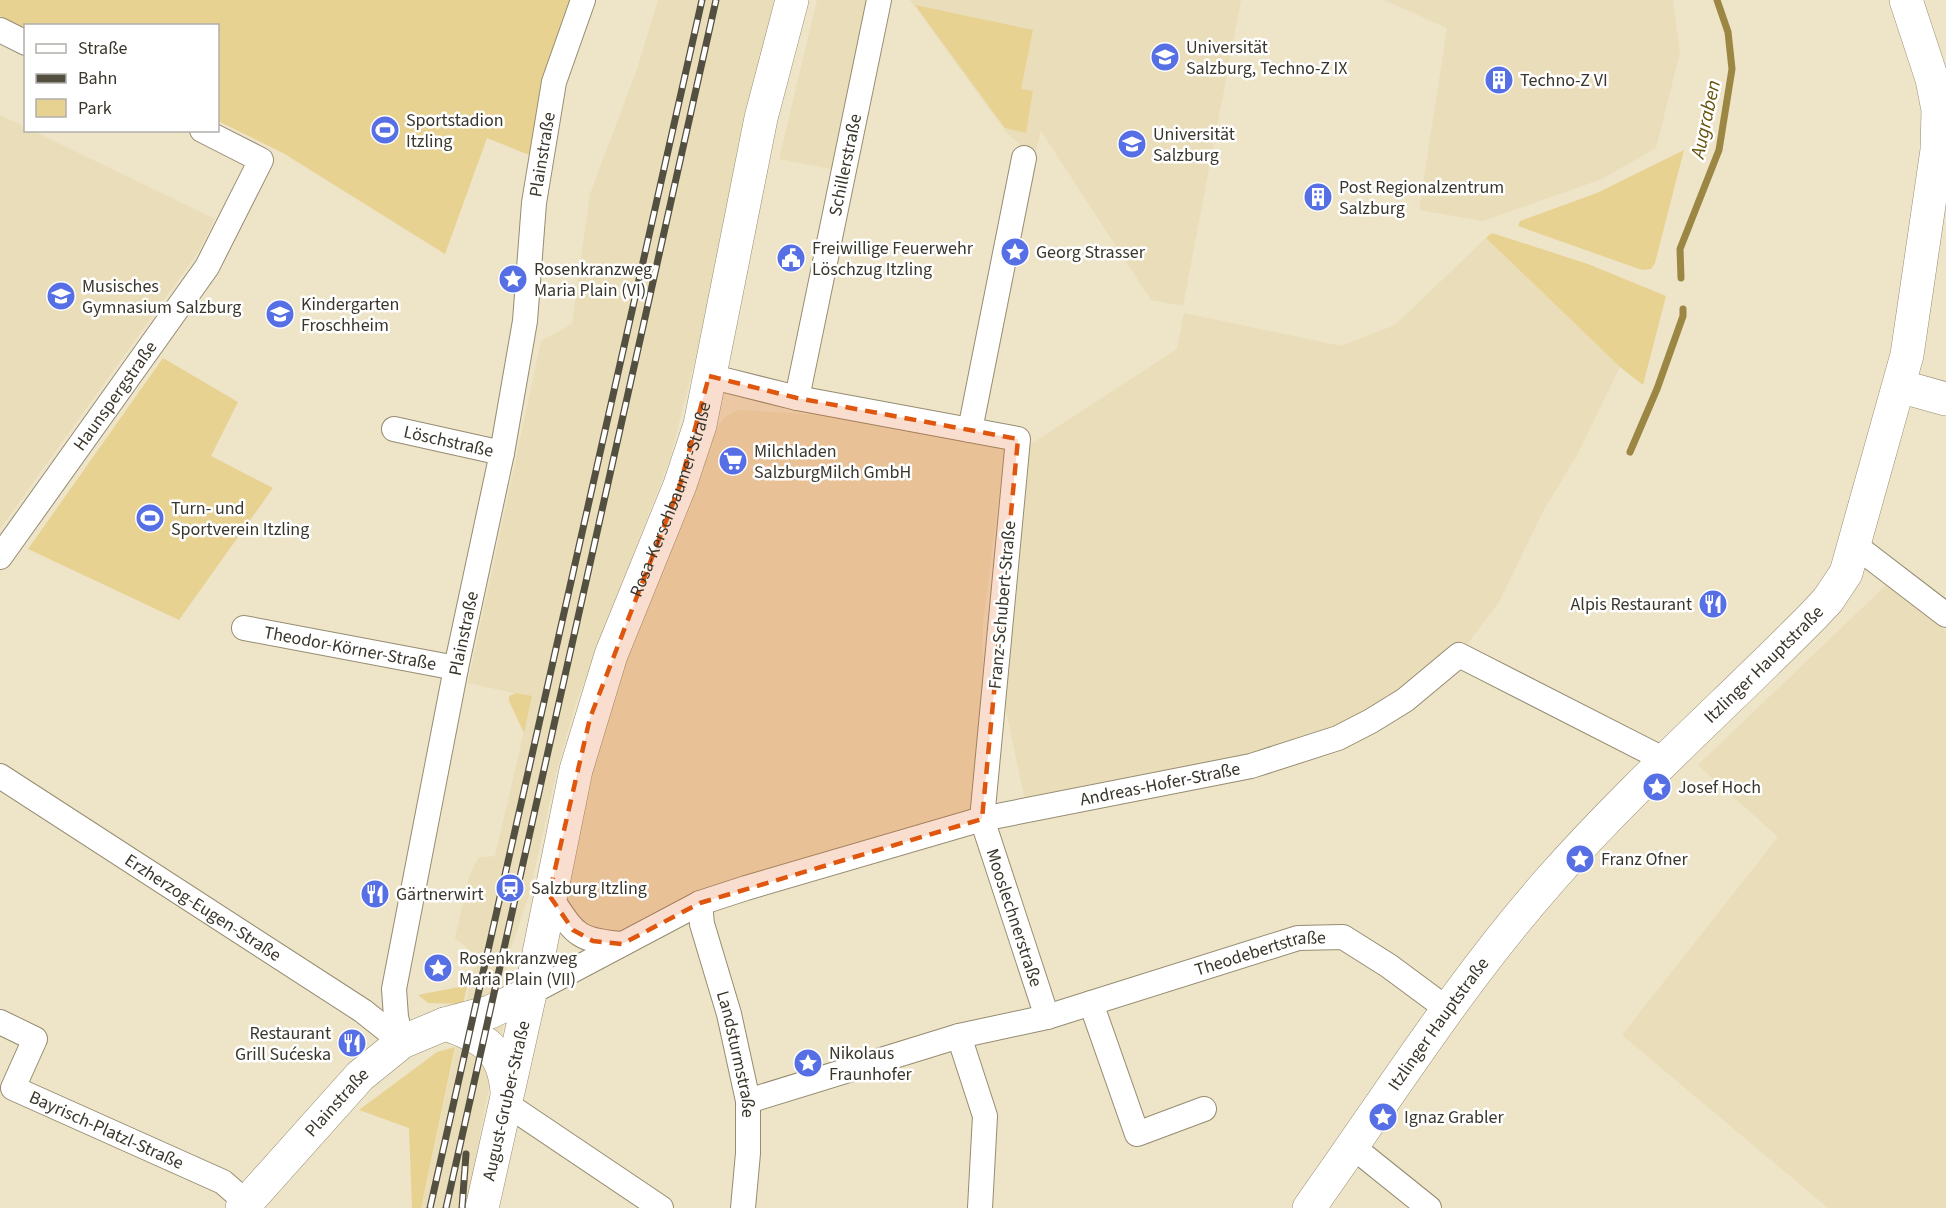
<svg xmlns="http://www.w3.org/2000/svg" width="1946" height="1208" font-family="'Source Sans 3',sans-serif">
  <rect width="100%" height="100%" fill="#eee4c8"/>
  <path fill="#eaddb9" d="M658,0H774L696,356L670,459L575,706L557,770L529,895L507,961L506,1016L492,1070L466,1208H421L476,955L455,938L468,880L478,858L495,856L532,697L468,683L541,341L572,324L590,194L637,69Z
    M817,0H890L852,173L779,159Z
    M910,0H1241L1183,306L1151,300L1041,131L1034,157L1006,132Z
    M1384,0H1673L1680,52L1656,148L1602,179L1483,221L1419,210L1447,28Z
    M0,115L25,127L26,130L33,131L215,219L199,251L0,529Z
    M1486,238L1620,367L1576,457L1545,508L1499,602L1459,655L1338,738L1027,810L1000,682L1028,446L1177,349L1184,313L1341,346L1395,325Z
    M737,410L822,415L1005,449L983,623L982,819L913,840L622,944L592,936L563,900L565,870L620,667L717,427L725,417Z
    M1886,585L1946,631V1208H1828L1622,1035L1778,837L1698,765Z"/>
  <path fill="#e8d292" d="M0,0H572L529,155L487,138L445,254L283,153L218,121V26H26L25,29L0,16Z
    M915,5L1033,30L1021,89L1033,91L1026,133L1005,128Z
    M1684,150L1655,263L1651,269L1642,270L1518,226L1520,221L1597,193Z
    M1492,233L1588,264L1666,296L1643,385L1620,367L1486,238Z
    M163,358L238,402L211,456L273,488L179,620L28,549Z
    M516,693L532,696L524,733L509,701V696Z
    M459,987H467L463,1004L428,1003L418,995Z
    M455,1047L421,1208H412L409,1128L359,1110L437,1052Z"/>
  <g fill="none" stroke-linecap="round" stroke-linejoin="round">
    <path stroke="#9c8643" stroke-width="7" d="M1681,278L1680,249L1719,150L1732,69L1728,32L1717,0
      M1630,452L1657,389L1683,316V309"/>
    <g stroke="#958c71" stroke-width="26">
      <g id="street">
        <path d="M0,30L26,43"/>
        <path id="s1" d="M709,376L797,398L1018,439L982,819L1047,1017"/>
        <path id="s2" d="M797,398L879,0"/>
        <path id="s3" d="M394,429L502,453"/>
        <path d="M970,430L1024,158"/>
        <path d="M1856,546L1946,615"/>
        <path id="s4" d="M0,557L207,267L261,160L202,130"/>
        <path id="s5" d="M244,628L456,668"/>
        <path id="s6" d="M0,776L363,1011L402,1042"/>
        <path d="M549,895C575,933 574,940 622,944"/>
        <path id="s7" d="M700,903L702,924L729,1014L748,1101V1153L743,1208"/>
        <path id="s8" d="M530,993L700,903L746,888L982,819L1251,766L1338,738L1371,721L1405,700L1459,655L1665,760"/>
        <path d="M1091,1003L1137,1134L1204,1109"/>
        <path id="s9" d="M0,1022L35,1039L13,1088L223,1182L247,1203"/>
        <path d="M959,1036L985,1116L980,1208"/>
        <path id="s10" d="M402,1042L396,1017L394,989L456,668L502,453L525,321L534,203L554,82L583,0"/>
        <path id="s11" d="M748,1101L959,1036L1047,1017L1298,938L1343,937L1389,966L1447,1009"/>
        <path d="M505,1103L661,1208"/>
        <path d="M1353,1147L1429,1208"/>
      </g>
    </g>
    <g stroke="#958c71" stroke-width="34">
      <g id="secondary">
        <path d="M1899,386L1946,399"/>
        <path d="M445,1024C483,1037 504,1049 507,1092"/>
        <path id="s12" d="M242,1208L360,1076L402,1042L445,1024L490,1012L530,993"/>
        <path id="s13" d="M482,1208L538,958L576,770L611,655L680,485L700,425L761,118L792,0"/>
        <path id="s14" d="M1309,1208C1388,1097 1460,982 1550,880C1632,787 1726,704 1813,616L1828,600L1846,573L1907,355L1937,150L1938,110L1932,79L1906,0"/>
      </g>
    </g>
    <use href="#street" stroke="#fff" stroke-width="24"/>
    <use href="#secondary" stroke="#fff" stroke-width="33"/>
    <g stroke="#534f41" stroke-width="7">
      <path id="rail" d="M430,1208L702,0
        M446,1208L716,0
        M462,1208L466,1154"/>
    </g>
    <use href="#rail" stroke="#fff" stroke-width="4.5" stroke-dasharray="14" stroke-linecap="butt"/>
  </g>
  <path fill="#df570e" fill-opacity="0.2" stroke="#df570e" stroke-width="4.5" stroke-dasharray="12 8" stroke-linejoin="round" d="M709,376L797,398L1018,439L982,819L700,903L622,944L593,941L573,930L549,895L590,718L680,485Z"/>
  <defs>
    <g id="university-disc" transform="scale(1.5)"><circle r="9.5" fill="#576fe5" stroke="#fff"/><path d="M0-5L7-2L0 1L-7-2ZM-4 1L0 2.5L4 1V4Q0 6-4 4Z" fill="#fff"/></g>
    <g id="building-disc" transform="scale(1.5)"><circle r="9.5" fill="#576fe5" stroke="#fff"/><path d="M-4-6H4V6H1V3H-1V6H-4ZM-2.5-4.3h1.7v1.8h-1.7ZM.8-4.3h1.7v1.8H.8ZM-2.5-1h1.7V.8h-1.7ZM.8-1h1.7V.8H.8Z" fill="#fff"/></g>
    <g id="stadium-disc" transform="scale(1.5)"><circle r="9.5" fill="#576fe5" stroke="#fff"/><path d="M0-5a6.5 5 0 1 0 0 10a6.5 5 0 1 0 0-10ZM-3.5-1.8h7v3.6h-7Z" fill="#fff"/></g>
    <g id="sight-disc" transform="scale(1.5)"><circle r="9.5" fill="#576fe5" stroke="#fff"/><path d="M0-6L1.8-2.2L6-1.7L2.9 1.2L3.7 5.4L0 3.3L-3.7 5.4L-2.9 1.2L-6-1.7L-1.8-2.2Z" fill="#fff"/></g>
    <g id="civic-disc" transform="scale(1.5)"><circle r="9.5" fill="#576fe5" stroke="#fff"/><path d="M-.6-6.5H3V-4.5H.6V-3L4-1V1h2V6H-6V1h2V-1L-.6-3ZM-1.2 2.5V6h2.4V2.5Z" fill="#fff"/></g>
    <g id="school-disc" transform="scale(1.5)"><circle r="9.5" fill="#576fe5" stroke="#fff"/><path d="M0-5L7-2L0 1L-7-2ZM-4 1L0 2.5L4 1V4Q0 6-4 4Z" fill="#fff"/></g>
    <g id="supermarket-disc" transform="scale(1.5)"><circle r="9.5" fill="#576fe5" stroke="#fff"/><path d="M-6-5.5h2.5l.6 2H6L4.5 2H-2.5L-4.4-4H-6ZM-1.5 3.2a1.3 1.3 0 1 0 .1 0ZM3 3.2a1.3 1.3 0 1 0 .1 0Z" fill="#fff"/></g>
    <g id="restaurant-disc" transform="scale(1.5)"><circle r="9.5" fill="#576fe5" stroke="#fff"/><path d="M-5-6h1v4h1v-4h1v4h1v-4h1v5L-1.5 .5V6h-2V.5L-5-1ZM5-6V6H3V1.5H1.5Q1.5-4 5-6Z" fill="#fff"/></g>
    <g id="station-disc" transform="scale(1.5)"><circle r="9.5" fill="#576fe5" stroke="#fff"/><path d="M-3-6H3Q5-6 5-4V2Q5 4 3 4L4.5 6H3L1.5 4h-3L-3 6H-4.5L-3 4Q-5 4-5 2V-4Q-5-6-3-6ZM-3.5-4v3h7v-3ZM-3.5 1v1.5H-2V1ZM2 1v1.5H3.5V1Z" fill="#fff"/></g>
  </defs>
  <g fill-rule="evenodd">
    <use href="#university-disc" x="1165" y="57"/>
    <use href="#building-disc" x="1499" y="80"/>
    <use href="#stadium-disc" x="385" y="130"/>
    <use href="#university-disc" x="1132" y="144"/>
    <use href="#building-disc" x="1318" y="197"/>
    <use href="#sight-disc" x="1015" y="252"/>
    <use href="#civic-disc" x="791" y="258"/>
    <use href="#sight-disc" x="513" y="279"/>
    <use href="#school-disc" x="61" y="296"/>
    <use href="#school-disc" x="280" y="314"/>
    <use href="#supermarket-disc" x="733" y="461"/>
    <use href="#stadium-disc" x="150" y="518"/>
    <use href="#restaurant-disc" x="1713" y="604"/>
    <use href="#sight-disc" x="1657" y="787"/>
    <use href="#sight-disc" x="1580" y="859"/>
    <use href="#station-disc" x="510" y="888"/>
    <use href="#restaurant-disc" x="375" y="894"/>
    <use href="#sight-disc" x="438" y="968"/>
    <use href="#restaurant-disc" x="352" y="1043"/>
    <use href="#sight-disc" x="808" y="1063"/>
    <use href="#sight-disc" x="1383" y="1117"/>
  </g>
  <g text-anchor="middle" stroke-width="5" stroke-linejoin="round" paint-order="stroke">
    <g font-size="18" fill="#3a362b" stroke="#fff" text-anchor="start">
      <text x="1186" y="53">Universität<tspan x="1186" dy="21">Salzburg, Techno-Z IX</tspan></text>
      <text x="1520" y="86">Techno-Z VI</text>
      <text x="406" y="126">Sportstadion<tspan x="406" dy="21">Itzling</tspan></text>
      <text x="1153" y="140">Universität<tspan x="1153" dy="21">Salzburg</tspan></text>
      <text x="1339" y="193">Post Regionalzentrum<tspan x="1339" dy="21">Salzburg</tspan></text>
      <text x="812" y="254">Freiwillige Feuerwehr<tspan x="812" dy="21">Löschzug Itzling</tspan></text>
      <text x="1036" y="258">Georg Strasser</text>
      <text x="534" y="275">Rosenkranzweg<tspan x="534" dy="21">Maria Plain (VI)</tspan></text>
      <text x="82" y="292">Musisches<tspan x="82" dy="21">Gymnasium Salzburg</tspan></text>
      <text x="301" y="310">Kindergarten<tspan x="301" dy="21">Froschheim</tspan></text>
      <text x="754" y="457">Milchladen<tspan x="754" dy="21">SalzburgMilch GmbH</tspan></text>
      <text x="171" y="514">Turn- und<tspan x="171" dy="21">Sportverein Itzling</tspan></text>
      <text x="1692" y="610" text-anchor="end">Alpis Restaurant</text>
      <text x="1678" y="793">Josef Hoch</text>
      <text x="1601" y="865">Franz Ofner</text>
      <text x="531" y="894">Salzburg Itzling</text>
      <text x="396" y="900">Gärtnerwirt</text>
      <text x="459" y="964">Rosenkranzweg<tspan x="459" dy="21">Maria Plain (VII)</tspan></text>
      <text x="331" y="1039" text-anchor="end">Restaurant<tspan x="331" dy="21">Grill Sućeska</tspan></text>
      <text x="829" y="1059">Nikolaus<tspan x="829" dy="21">Fraunhofer</tspan></text>
      <text x="1404" y="1123">Ignaz Grabler</text>
    </g>
    <g font-size="18" fill="#3a362b" stroke="#fff">
      <text dy="6" stroke="none"><textPath href="#s10" startOffset="902">Plainstraße</textPath></text>
      <text dy="6" stroke="none"><textPath href="#s2" startOffset="238">Schillerstraße</textPath></text>
      <text dy="6" stroke="none"><textPath href="#s4" startOffset="198">Haunspergstraße</textPath></text>
      <text dy="6" stroke="none"><textPath href="#s3" startOffset="56">Löschstraße</textPath></text>
      <text dy="6" stroke="none"><textPath href="#s13" startOffset="735">Rosa-Kerschbaumer-Straße</textPath></text>
      <text transform="translate(1002 605) rotate(-85)" y="6">Franz-Schubert-Straße</text>
      <text dy="6" stroke="none"><textPath href="#s10" startOffset="416">Plainstraße</textPath></text>
      <text dy="6" stroke="none"><textPath href="#s5" startOffset="108">Theodor-Körner-Straße</textPath></text>
      <text dy="6" stroke="none"><textPath href="#s14" startOffset="711">Itzlinger Hauptstraße</textPath></text>
      <text dy="6" stroke="none"><textPath href="#s8" startOffset="668">Andreas-Hofer-Straße</textPath></text>
      <text dy="6" stroke="none"><textPath href="#s6" startOffset="242">Erzherzog-Eugen-Straße</textPath></text>
      <text dy="6" stroke="none"><textPath href="#s1" startOffset="801">Mooslechnerstraße</textPath></text>
      <text dy="6" stroke="none"><textPath href="#s11" startOffset="534">Theodebertstraße</textPath></text>
      <text dy="6" stroke="none"><textPath href="#s14" startOffset="225">Itzlinger Hauptstraße</textPath></text>
      <text dy="6" stroke="none"><textPath href="#s7" startOffset="156">Landsturmstraße</textPath></text>
      <text dy="6" stroke="none"><textPath href="#s13" startOffset="110">August-Gruber-Straße</textPath></text>
      <text dy="6" stroke="none"><textPath href="#s12" startOffset="142">Plainstraße</textPath></text>
      <text dy="6" stroke="none"><textPath href="#s9" startOffset="195">Bayrisch-Platzl-Straße</textPath></text>
    </g>
    <g font-size="20" font-style="italic" fill="#67530b" stroke="#fff">
      <text transform="translate(1705 119) rotate(-78)" y="7">Augraben</text>
    </g>
  </g>
  <rect x="24" y="24" width="195" height="108" fill="#ffffff" stroke="#b0afaa" stroke-width="1.5"/>
  <rect x="36" y="44" width="30" height="9" fill="#ffffff" stroke="#b0afaa" stroke-width="1.5"/>
  <text x="78" y="54" font-size="18" fill="#3a362b">Straße</text>
  <rect x="36" y="74" width="30" height="9" fill="#534f41" stroke="#b0afaa" stroke-width="1.5"/>
  <text x="78" y="84" font-size="18" fill="#3a362b">Bahn</text>
  <rect x="36" y="99" width="30" height="18" fill="#e8d292" stroke="#b0afaa" stroke-width="1.5"/>
  <text x="78" y="114" font-size="18" fill="#3a362b">Park</text>
</svg>
